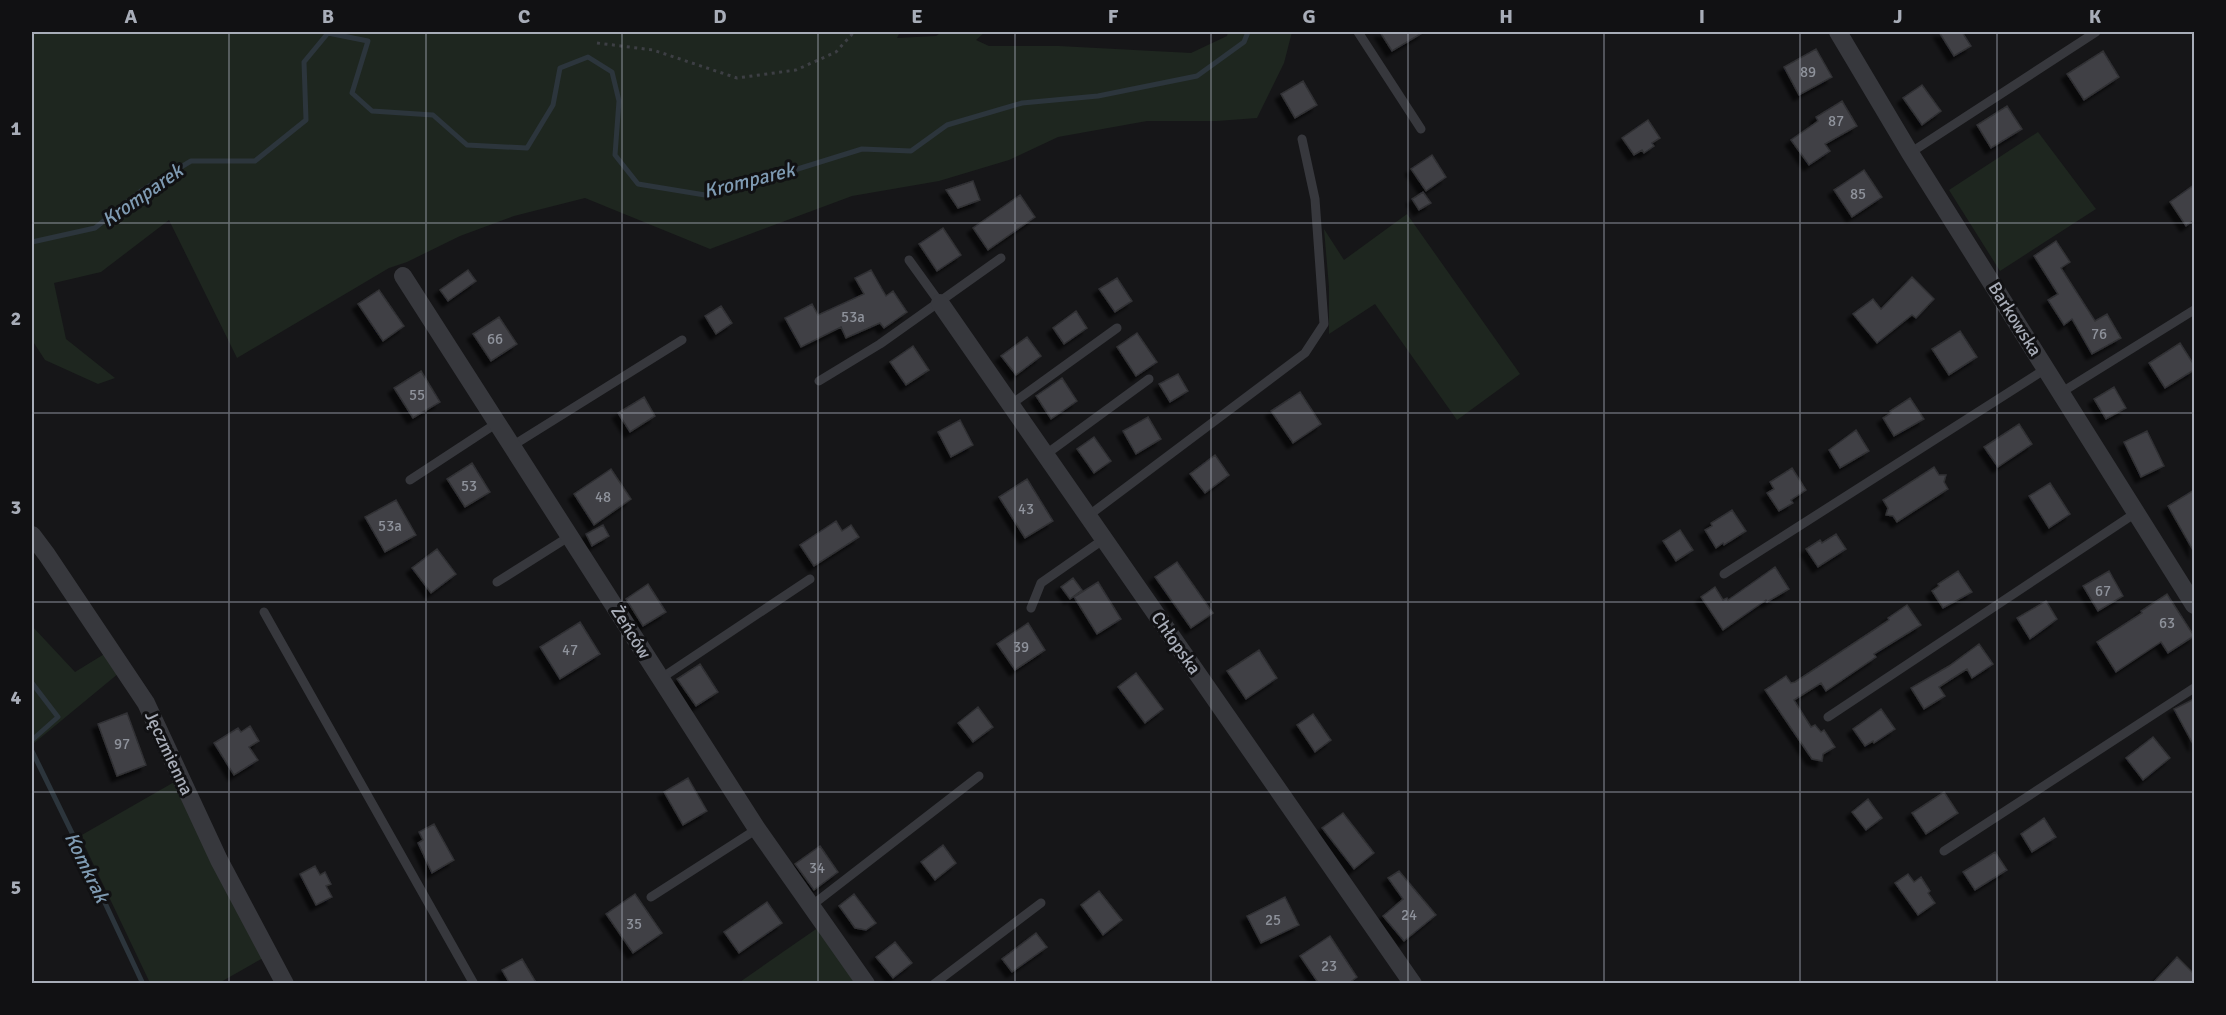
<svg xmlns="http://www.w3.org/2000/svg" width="2226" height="1015" font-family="Signika,sans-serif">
  <defs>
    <filter id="shadow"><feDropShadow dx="-5.5" dy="5.5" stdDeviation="1.5" flood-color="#0009"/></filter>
  </defs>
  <rect width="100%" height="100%" fill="#161618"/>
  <path fill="#1e261f" d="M32,32H900L897,38L936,36L942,32H985L976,40L989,46H1059L1191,53L1227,36L1228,32H1292L1284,63L1257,118L1217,121H1147L1058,137L1009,160L939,181L852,196L710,249L585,198L514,216L460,236L407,262L389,268L237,358L169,220L101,272L54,283L66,339L115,378L98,384L45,360L32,340Z
    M2038,132L2096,209L2000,271L1949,190Z
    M1407,214L1520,374L1457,420L1375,304L1329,334V287L1324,229L1344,260Z
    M32,626L75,672L106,653L119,673L33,744Z
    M176,781L263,958L219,983H150L80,836Z
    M819,927L858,984H737Z"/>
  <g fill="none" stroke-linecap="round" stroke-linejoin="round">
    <path stroke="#2c353c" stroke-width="5" d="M32,242L95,228L141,191L191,161H255L306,120L304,62L328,33L368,41L352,93L372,111L433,115L467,145L527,148L553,105L560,68L588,57L612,72L619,101L615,155L638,184L705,195L788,172L862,149L911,151L947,125L1022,103L1098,96L1197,76L1244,42L1248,32
      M32,683L58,717L32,740
      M32,751L75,839L143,984"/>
  </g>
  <path fill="#404145" stroke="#303034" stroke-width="1.5" filter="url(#shadow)" d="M1380,32H1424L1392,51Z
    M1939,32H1962L1971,46L1954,56Z
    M1816,49L1832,77L1799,95L1784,67Z
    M2103,51L2119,77L2084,100L2067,74Z
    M1303,81L1317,105L1295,118L1281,94Z
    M1922,85L1941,111L1922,125L1903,98Z
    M1842,101L1857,126L1825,144L1830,151L1809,165L1791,140L1818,121L1816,117Z
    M2007,106L2022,129L1991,148L1977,125Z
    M1648,120L1660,138L1652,143L1654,146L1644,153L1642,150L1634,155L1622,138Z
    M1432,155L1446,177L1426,191L1411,169Z
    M1864,170L1882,197L1852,217L1834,190Z
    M973,181L980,200L958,208L946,190Z
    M2194,185V220L2186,226L2170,202Z
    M1423,192L1431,203L1419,210L1412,199Z
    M1020,195L1035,217L988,250L973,228Z
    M943,228L961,255L937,271L919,244Z
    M2056,241L2070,262L2061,268L2095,321L2107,314L2121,338L2092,354L2072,319L2064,325L2048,300L2058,294L2034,256Z
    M468,270L476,281L448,301L440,290Z
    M871,270L886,296L893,291L907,312L884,328L880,323L846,338L841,327L801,347L785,318L812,304L818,315L864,294L855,278Z
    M1912,277L1934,299L1916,318L1912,315L1877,343L1853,314L1873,299L1881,309Z
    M1117,278L1132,301L1115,312L1099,289Z
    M379,290L404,326L383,341L358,304Z
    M721,306L732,323L716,334L705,316Z
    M1076,311L1087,328L1064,344L1053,328Z
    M499,317L517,344L491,361L473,334Z
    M1960,331L1977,357L1949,375L1932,349Z
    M1137,333L1157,362L1136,376L1117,347Z
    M1027,337L1041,356L1016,375L1001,356Z
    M2180,343L2194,365V370L2165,388L2149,363Z
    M913,346L929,370L906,385L890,362Z
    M421,371L440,402L413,418L394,388Z
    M1178,374L1188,391L1170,402L1159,384Z
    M1062,378L1077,401L1051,419L1036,396Z
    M2114,387L2126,408L2106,419L2094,399Z
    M1300,392L1321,424L1293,443L1271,411Z
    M644,397L655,416L630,432L618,413Z
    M1910,398L1924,419L1894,436L1883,418L1891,413L1890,411Z
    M1148,417L1161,439L1136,454L1123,431Z
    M960,420L973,445L951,457L938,432Z
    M2019,424L2032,444L1998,467L1984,447Z
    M1856,430L1869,451L1840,468L1829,450Z
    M2147,431L2164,466L2141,477L2124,442Z
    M1094,437L1111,461L1094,473L1077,449Z
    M1215,455L1229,475L1205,493L1190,474Z
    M472,463L490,492L465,507L447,479Z
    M1934,467L1939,475H1946L1944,482L1948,489L1897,522L1893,516L1886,515L1888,508L1883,500Z
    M1792,468L1806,490L1791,500L1793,503L1779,511L1767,493L1774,489L1770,482Z
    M611,469L631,499L594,525L574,494Z
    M1027,479L1053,521L1025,538L999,497Z
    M2050,483L2070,514L2049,528L2029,496Z
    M2194,490V552L2168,506Z
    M396,500L416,535L385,552L365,517Z
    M1732,510L1746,531L1724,545L1723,543L1716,548L1705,530L1712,526L1711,523Z
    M836,521L842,531L851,525L859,537L814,566L800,545Z
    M603,525L609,536L592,546L586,534Z
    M1680,530L1693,550L1676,561L1663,541Z
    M1836,534L1846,549L1818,567L1806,549L1820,540L1822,543Z
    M437,549L456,574L431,593L412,568Z
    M1177,562L1213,613L1191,628L1155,577Z
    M1775,567L1789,589L1767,602L1766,600L1723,630L1701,597L1715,587L1723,600L1727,598L1728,600Z
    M1958,571L1972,592L1943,608L1932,591L1939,586L1938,584Z
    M2109,571L2123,596L2098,611L2083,586Z
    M1073,578L1082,590L1070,599L1061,587Z
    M1098,582L1121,619L1097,634L1074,597Z
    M648,584L666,612L643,626L626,599Z
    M2167,594L2194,636L2168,653L2161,642L2116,672L2097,642L2142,613L2141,611Z
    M2046,601L2057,619L2030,639L2017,618Z
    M1907,605L1921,625L1874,654L1876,657L1826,691L1821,683L1794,700L1811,727L1815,725L1821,732L1824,730L1835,747L1823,754L1822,761L1812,759L1765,690L1786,676L1791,683L1795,682L1889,620L1888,618Z
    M580,622L600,654L560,679L540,647Z
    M1028,623L1045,650L1015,670L997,644Z
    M1979,644L1993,664L1972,678L1967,669L1956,676L1939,687L1945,696L1924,709L1911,688L1949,666Z
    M1259,650L1277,678L1246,699L1227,671Z
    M700,664L718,692L696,706L677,679Z
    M1136,673L1163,709L1145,723L1118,687Z
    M2194,699V746L2174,709Z
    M978,707L993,727L973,742L958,723Z
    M1881,709L1895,729L1874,743L1873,741L1865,746L1853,729Z
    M127,713L146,765L117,776L98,724Z
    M1313,714L1331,740L1315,752L1297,725Z
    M250,726L259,741L249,747L258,760L234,775L214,743L238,728L241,732Z
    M2153,737L2170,758L2143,780L2126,758Z
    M688,778L707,811L683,825L664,792Z
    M1944,792L1958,813L1926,834L1912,813Z
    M1868,799L1882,818L1866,830L1852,812Z
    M1343,813L1374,853L1354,869L1322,828Z
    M2044,818L2056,837L2032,852L2021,834Z
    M434,824L454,860L432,873L418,843L423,840L419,832Z
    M943,845L956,863L935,880L921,862Z
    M820,846L838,872L814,890L795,864Z
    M1995,852L2007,870L1975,890L1963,872Z
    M315,866L320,875L325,872L331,884L326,886L332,897L316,905L300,874Z
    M1399,871L1436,915L1404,941L1383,916L1403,899L1388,878Z
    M1908,874L1914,882L1921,877L1930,891L1928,893L1935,903L1918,915L1895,883Z
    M1099,891L1122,920L1103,935L1081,905Z
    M635,894L662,933L633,953L606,914Z
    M854,894L876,923L866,930L855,928L839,906Z
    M1285,897L1299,925L1261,943L1247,916Z
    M767,902L782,923L739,953L724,932Z
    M1036,933L1047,947L1012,972L1002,959Z
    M1330,936L1357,977L1348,984H1319L1300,956Z
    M895,942L912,963L893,978L876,957Z
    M2177,957L2194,974V984H2152Z
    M522,959L537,984H510L502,970Z"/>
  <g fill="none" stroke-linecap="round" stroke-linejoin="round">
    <path stroke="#3d3f44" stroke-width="3" stroke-dasharray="3 4.5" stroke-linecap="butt" d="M597,43L653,50L737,78L796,70L836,52L854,32"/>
    <path stroke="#37383d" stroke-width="9" d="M1358,32L1421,129
      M1910,153L2096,32
      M909,260L940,303
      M819,381L880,344L1001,258
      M2062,392L2194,310
      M1010,405L1117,328
      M512,446L682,340
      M1045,455L1149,379
      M410,480L497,423
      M1088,516L1305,353L1324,324L1315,199L1302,139
      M1724,574L2047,368
      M497,582L570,536
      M1031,608L1041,583L1104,539
      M264,612L474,984
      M660,679L810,579
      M1828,717L2137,512
      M1944,851L2194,688
      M651,897L757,829
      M811,906L979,776
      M934,984L1041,903"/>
    <path stroke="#37383d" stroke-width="18" d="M1838,32L1910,153L2194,605
      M403,276L757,829L866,984
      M940,303L1413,984
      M32,535L47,555L146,703L219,860L285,984"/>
  </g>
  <path fill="none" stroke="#a8adb8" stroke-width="1.5" stroke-opacity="0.55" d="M229,32V984M426,32V984M622,32V984M818,32V984M1015,32V984M1211,32V984M1408,32V984M1604,32V984M1800,32V984M1997,32V984M32,223H2194M32,413H2194M32,602H2194M32,792H2194"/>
  <g text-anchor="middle" stroke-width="6" stroke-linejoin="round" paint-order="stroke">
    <g font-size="15" fill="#8e929b">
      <text x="1808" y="77">89</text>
      <text x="1836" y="126">87</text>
      <text x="1858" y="199">85</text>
      <text x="853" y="322">53a</text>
      <text x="2099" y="339">76</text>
      <text x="495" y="344">66</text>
      <text x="417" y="400">55</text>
      <text x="469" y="491">53</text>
      <text x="603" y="502">48</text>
      <text x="1026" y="514">43</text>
      <text x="390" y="531">53a</text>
      <text x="2103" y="596">67</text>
      <text x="2167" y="628">63</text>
      <text x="1021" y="652">39</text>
      <text x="570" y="655">47</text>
      <text x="122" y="749">97</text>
      <text x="817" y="873">34</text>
      <text x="1409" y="920">24</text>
      <text x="1273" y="925">25</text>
      <text x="634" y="929">35</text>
      <text x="1329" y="971">23</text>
    </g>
    <g font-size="18" fill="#a8adb8" stroke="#111113">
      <text transform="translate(2015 319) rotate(58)" y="6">Barkowska</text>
      <text transform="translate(631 632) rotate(58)" y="6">Żeńców</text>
      <text transform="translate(1176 643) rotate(55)" y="6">Chłopska</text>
      <text transform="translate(169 753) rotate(65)" y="6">Jęczmienna</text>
    </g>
    <g font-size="20" font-style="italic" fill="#7f9bb3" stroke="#111113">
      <text transform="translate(749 180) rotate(-14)" y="7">Kromparek</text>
      <text transform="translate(142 195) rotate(-35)" y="7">Kromparek</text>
      <text transform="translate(87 867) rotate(64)" y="7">Komkrak</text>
    </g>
  </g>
  <rect width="2226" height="1015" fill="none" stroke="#111113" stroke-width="66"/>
  <rect x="33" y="33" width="2160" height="949" fill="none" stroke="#a8adb8" stroke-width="2"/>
  <g font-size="20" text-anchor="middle" font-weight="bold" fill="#a8adb8">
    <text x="131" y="23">A</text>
    <text x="328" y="23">B</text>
    <text x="524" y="23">C</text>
    <text x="720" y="23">D</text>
    <text x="917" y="23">E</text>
    <text x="1113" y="23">F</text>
    <text x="1309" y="23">G</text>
    <text x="1506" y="23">H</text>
    <text x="1702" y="23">I</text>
    <text x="1898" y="23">J</text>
    <text x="2095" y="23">K</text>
    <text x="16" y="135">1</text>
    <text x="16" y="325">2</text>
    <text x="16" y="514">3</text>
    <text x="16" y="704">4</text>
    <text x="16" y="894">5</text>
  </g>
</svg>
